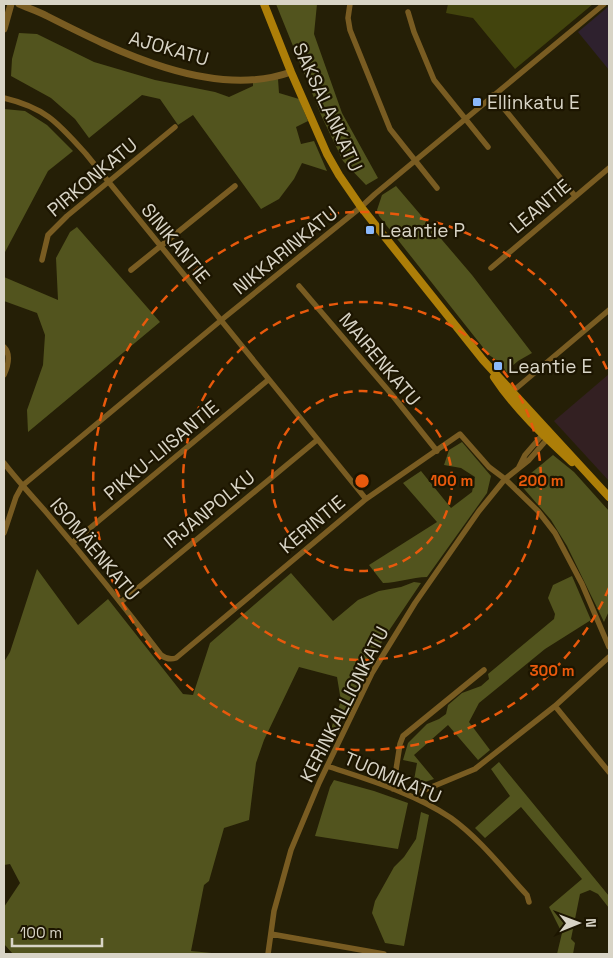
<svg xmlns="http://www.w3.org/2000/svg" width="613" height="958" font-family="'Space Grotesk',sans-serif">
  <rect width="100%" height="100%" fill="#251f06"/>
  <path fill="#332022" d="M609,374V481L554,421Z"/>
  <path fill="#2e212e" d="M609,6V70L578,32Z"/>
  <path fill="#42440d" d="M448,4H593L515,69L473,18L446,13Z"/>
  <path fill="#52541e" d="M276,4H317L314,34L342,113L378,178L366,185L343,161L321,115Z
    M19,33L37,34L94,62L155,80L215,92L229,97L253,86V82L278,79L279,93L299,99L308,121L296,127L301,144L314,141L327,171L302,163L294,179L279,199L261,209L193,115L178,125L160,99L142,95L89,138L75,119L51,98L11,76L12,59Z
    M4,109L25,111L47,125L73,151L48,171L4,254Z
    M396,186L472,275L532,353L518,361L510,368V373L508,375L501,363L489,355L379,216L377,210L382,195Z
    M77,227L160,322L28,432L27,410L43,365L45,335L37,313L4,301V277L58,300L56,258L70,232Z
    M462,442L491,476L487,493L427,577C412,577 398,583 383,583L369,565L437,522L403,483L421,471L451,508L472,492L475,477L461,468L444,465L449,450Z
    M553,455L574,472L609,511V611L604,622L567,546L551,520L519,483Z
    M37,569L78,625L108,599L183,694L193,695L210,643L291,573L333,621L358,600L379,591L401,587L414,582L421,583L384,638L349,705L326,755L322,753L341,701L337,677L299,667L264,740L256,763L249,820L224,828L209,881L204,885L191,951L222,954H13L4,944V907L20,883L10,864L4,865V662L10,652Z
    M572,576L591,620L545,649L479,703L469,722L490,750L478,760L448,725L414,755L434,779L413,786L417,763L403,760L408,743L427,724L439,719L446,714L448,705L462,693L481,686L489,679L488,674L554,619L555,614L548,598L553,585Z
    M499,762L609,896V908L598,894L590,890L580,894L571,939L575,943L573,954H557L562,933L549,907L582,879L521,807L485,838L475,828L510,796L491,769Z
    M334,780L374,791L408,803L398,849L315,836L330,787Z
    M421,812L429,815L404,946L385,943L372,913L375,901L394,867L404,857L416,839Z"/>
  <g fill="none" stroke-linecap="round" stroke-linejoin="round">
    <path stroke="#795c22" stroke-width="5.5" d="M350,4L348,18L350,30L390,129L437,188
      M408,12L414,32L434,80L488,147
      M493,95L575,196
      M4,98C46,108 58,123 86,154L366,499
      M42,260L48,235L67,216L175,127
      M491,268L609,168
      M131,270L235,186
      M299,286L393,396L437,451
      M4,347C11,354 8,366 4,375
      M513,391L609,310
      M4,463C17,480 32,496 46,512C86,559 124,606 161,655C166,659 170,660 176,658L366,499L460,434L489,467L505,479L538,511L555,533L582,584L609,647
      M519,467L525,455L544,433
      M4,533L16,497L22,486L225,317L361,207L375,194L604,4
      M72,543L268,380
      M121,602L317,440
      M555,706L609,772
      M327,766C369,780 414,793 451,818C480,839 503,869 527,895L529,902
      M393,789L400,744L403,736L484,670
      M417,799L422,791L475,769L555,706L609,657
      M271,934L384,954
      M268,954L274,911L291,850L319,783L372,673L415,603L479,511L505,479L529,460L549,437"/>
    <path stroke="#795c22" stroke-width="7" d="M19,4C28,8 38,11 47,16C116,51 213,100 291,72
      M4,29L11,4"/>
    <path stroke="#ad7e08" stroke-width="8" d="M264,4L291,72L327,154L339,175L361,207L483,360L609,497
      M494,377C515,409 544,436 572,462"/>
  </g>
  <g fill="none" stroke="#e8590c" stroke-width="2.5" stroke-dasharray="9 6">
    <circle cx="362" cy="481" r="90"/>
    <circle cx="362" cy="481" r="179"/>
    <path d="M609 588A269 269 0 1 1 609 374"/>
  </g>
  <g fill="#8bb9fc" stroke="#1c1500" stroke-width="2">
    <rect x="472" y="97" width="10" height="10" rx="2.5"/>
    <rect x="365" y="225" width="10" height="10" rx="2.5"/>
    <rect x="493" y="361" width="10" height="10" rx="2.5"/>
  </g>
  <g text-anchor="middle" stroke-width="4.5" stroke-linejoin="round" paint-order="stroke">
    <g font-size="19" fill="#d8d4c6" stroke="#1c1500">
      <text transform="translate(169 48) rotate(16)" y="7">AJOKATU</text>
      <text transform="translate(328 107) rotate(65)" y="7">SAKSALANKATU</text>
      <text transform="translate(92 177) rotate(-40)" y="7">PIRKONKATU</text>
      <text transform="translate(540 206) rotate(-40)" y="7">LEANTIE</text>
      <text transform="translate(176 243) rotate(51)" y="7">SINIKANTIE</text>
      <text transform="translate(285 250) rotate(-39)" y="7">NIKKARINKATU</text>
      <text transform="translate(380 359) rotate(50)" y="7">MAIRENKATU</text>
      <text transform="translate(161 450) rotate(-40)" y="7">PIKKU-LIISANTIE</text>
      <text transform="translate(209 509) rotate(-39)" y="7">IRJANPOLKU</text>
      <text transform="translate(312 524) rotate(-40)" y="7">KERINTIE</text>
      <text transform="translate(95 549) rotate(50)" y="7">ISOMÄENKATU</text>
      <text transform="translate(344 704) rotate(-63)" y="7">KERINKALLIONKATU</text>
      <text transform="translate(393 777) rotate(23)" y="7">TUOMIKATU</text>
    </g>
    <g font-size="19" fill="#d8d4c6" stroke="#1c1500" text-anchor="start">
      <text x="487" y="109">Ellinkatu E</text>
      <text x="380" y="237">Leantie P</text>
      <text x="508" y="373">Leantie E</text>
    </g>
  </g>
  <circle cx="362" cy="481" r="8" fill="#e8590c" stroke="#1c1500" stroke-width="2.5"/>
  <g font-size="15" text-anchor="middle" font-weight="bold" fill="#e8590c" stroke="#1c1500" stroke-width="4.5" stroke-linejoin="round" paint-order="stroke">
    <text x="452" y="486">100 m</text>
    <text x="541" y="486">200 m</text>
    <text x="552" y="676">300 m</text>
  </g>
  <rect width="613" height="958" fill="none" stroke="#d8d4c6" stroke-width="10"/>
  <g transform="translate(578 923) rotate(89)" stroke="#1c1500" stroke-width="4" paint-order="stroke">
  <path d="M0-4L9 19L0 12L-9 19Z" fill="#d8d4c6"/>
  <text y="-8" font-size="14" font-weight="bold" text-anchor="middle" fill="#d8d4c6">N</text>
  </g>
  <path d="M12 938v8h90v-8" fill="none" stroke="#d8d4c6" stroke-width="2.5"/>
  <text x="20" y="938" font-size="15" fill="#d8d4c6" stroke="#1c1500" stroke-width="4" paint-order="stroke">100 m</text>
</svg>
